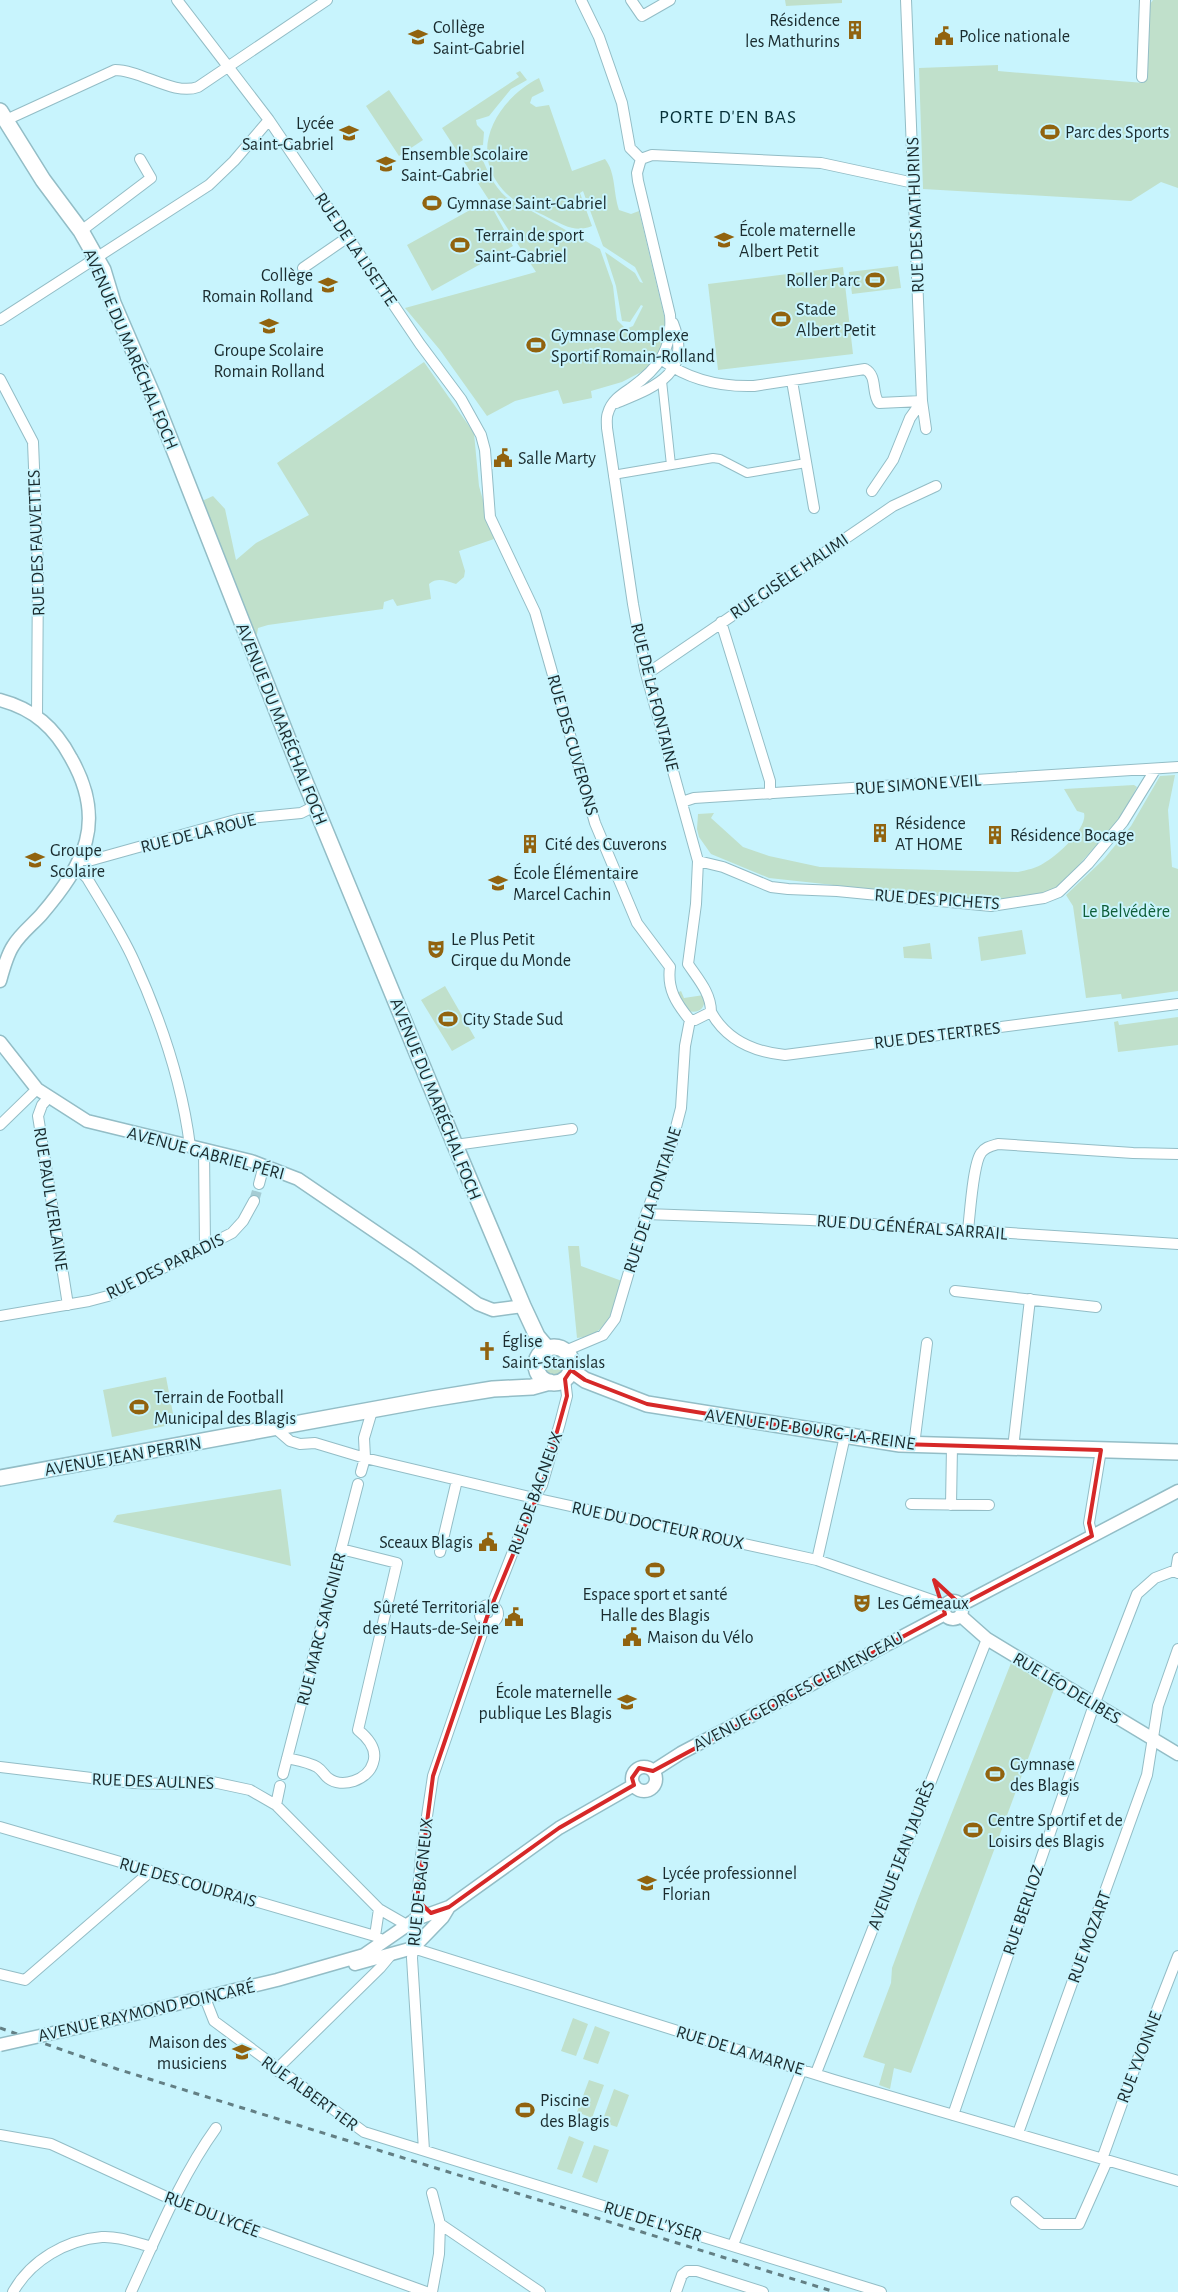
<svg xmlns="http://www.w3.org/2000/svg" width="1178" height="2292" font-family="'Alegreya Sans',sans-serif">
  <rect width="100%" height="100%" fill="#c8f4fd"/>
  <path fill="#c0e0cb" d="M785,0H842V3L786,6Z
    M1153,0H1178V188L1161,182L1131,201L923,189L919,68L998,65V71L1144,83L1150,4Z
    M520,71L527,80L511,89L489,116L476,120L477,125L484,132L483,145L473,146L472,149L475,154L481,156C488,172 493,185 506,197L600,249L613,286L617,320L626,329L633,326L643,306L641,305L630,322L622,321L616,286L605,252L635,273L640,282L643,283L635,267L603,246L583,191L580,193L592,226C576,233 563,225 549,218C533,210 515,204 503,190C467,149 498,99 539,78L544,91L532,97L530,103L536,107L549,105L572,171L605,159C616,173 613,192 619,210L631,214L639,211L667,328L659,356L649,368L622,382L591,391L592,398L563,404L558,390L515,401L487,416L440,350L405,308L536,272L442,128L519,77L516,73Z
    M389,90L423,140L399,156L366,106Z
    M488,200L513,246L432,291L407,245Z
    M898,266L901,288L852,294L849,272Z
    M843,267L853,354L718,370L708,284Z
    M424,362L474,433L479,486L494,539L459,551L465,571L464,577L456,584C445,581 438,577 429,584L431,599L397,606L393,599L384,602L383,609L268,625L258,628L257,634L251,637L229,568L202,501L213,496L225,509L236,560L256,543L309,515L277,463Z
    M1175,775L1168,810L1172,867L1178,869V991L1122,999L1121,994L1086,998L1073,906L1066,895L1104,859L1131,826L1160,776Z
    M1134,785L1137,787L1120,819L1059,887L1035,896L990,902L769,878L711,854L699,837L697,829L698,814L714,813L711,818L743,847L769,856L820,867L1018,872C1027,870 1037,868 1044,863C1057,856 1088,828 1084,813L1077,811L1064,789Z
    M1022,930L1026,954L981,961L978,937Z
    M930,943L932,959L904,958L903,947Z
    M445,986L475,1038L452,1051L421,1000Z
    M681,991L684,998L704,995C706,1007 701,1014 688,1011L677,993Z
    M1178,1017V1045L1118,1052L1114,1022L1118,1021L1119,1025Z
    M568,1246H579L581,1266L622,1281C615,1306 609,1336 577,1338Z
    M544 1365a10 10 0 1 1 20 0a10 10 0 1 1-20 0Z
    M166,1377L175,1424L112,1437L103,1390Z
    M281,1489L291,1566L113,1522L117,1515Z
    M1011,1663L1054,1689L911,2073L894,2068L890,2089L879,2085L885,2064L863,2057L891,1983L892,1968L917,1901Z
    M573,2018L588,2024L576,2056L561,2051Z
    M595,2026L610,2032L598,2064L583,2059Z
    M589,2080L604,2085L592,2118L577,2112Z
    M614,2089L629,2095L617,2127L602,2122Z
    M569,2136L584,2142L572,2174L557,2169Z
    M594,2145L609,2150L597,2183L582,2177Z"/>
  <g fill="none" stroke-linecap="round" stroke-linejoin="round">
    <path stroke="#a5ccd4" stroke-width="10" stroke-dasharray="10 5" stroke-linecap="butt" d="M254,1201L259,1184"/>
    <g stroke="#93bdc6" stroke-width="10">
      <path id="pedestrian" d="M662,381L671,465
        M613,475L713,458L720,459L747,473L806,463"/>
    </g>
    <g stroke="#93bdc6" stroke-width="12">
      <path id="minor" d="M177,0L269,120L420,344L461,399L481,435L485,450L490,517L535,612L595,823L637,923L670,967
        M581,0L599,37L622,103L630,148L641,159
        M631,0L642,16L670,0
        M906,0L922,401L926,429
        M1142,77L1145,0
        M6,120L115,70C141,70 174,96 198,87L327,0
        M641,159L637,173L638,181L670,315C673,349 658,369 631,388C622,394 611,401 608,413C606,417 607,423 607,428L633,604L645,670L698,861L696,904L688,964
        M641,159L652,155L821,163L914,183
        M81,231L151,178L140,159
        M303,268L348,237
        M0,320L209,185L234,161L269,120
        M662,360C689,380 721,387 754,386L865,369C878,376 871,393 879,403L922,401L910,418L893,460L872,491
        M0,379L33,442L38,569L37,716
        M792,381L814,508
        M616,403C655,387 693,374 673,323
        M721,622L770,781V794
        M645,670L654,669L893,506L936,486
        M682,802L694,798L1178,767
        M81,860H92L239,819L301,813L315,806
        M698,861L723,867L771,887L788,889L837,891L991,906L1044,898L1059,892L1088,864L1123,822L1155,770
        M77,868L87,878C103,905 121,932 134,961C161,1020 182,1082 190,1146
        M688,964C698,979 711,993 711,1012L695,1020H690
        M670,967C667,989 676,1003 690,1020
        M711,1012C727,1041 754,1052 785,1055L1178,1004
        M49,1097L42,1105L38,1116L68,1305
        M0,1125L37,1089
        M455,1145L572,1129
        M204,1150L205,1247
        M259,1184L264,1165
        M646,1214L810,1220L1178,1244
        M968,1230C970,1214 973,1164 981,1153C985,1147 991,1146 998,1144L1133,1153L1178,1154
        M955,1291L1096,1307
        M0,1316L89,1301L108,1296L232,1233L243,1221L254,1201
        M565,1351L603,1335L615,1319L646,1214L670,1150L681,1108L685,1046L690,1020
        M275,1428L290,1441L300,1444L315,1443L365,1458L534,1498L817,1560L946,1605
        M914,1445L927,1343
        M1013,1448L1030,1299
        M361,1472L365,1458L364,1438L372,1411
        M911,1504L989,1505
        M951,1505L952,1446
        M1092,1536L1089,1523L1101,1450
        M440,1552L457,1480
        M1178,1558L1176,1570L1178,1573
        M817,1560L845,1436
        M480 1614a9 9 0 1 1 18 0a9 9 0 1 1-18 0Z
        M492,1605L534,1498L542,1485L560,1423L567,1396L565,1379
        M287,1758C296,1760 309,1762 317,1767C322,1770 324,1775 328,1778C342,1789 368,1780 373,1763C378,1749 368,1738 358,1730L397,1563L341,1549
        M0,1767L133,1783L175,1784L208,1781L250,1790L276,1805L379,1909L412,1928
        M283,1774L358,1484
        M276,1805L280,1786
        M0,1827L375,1936L384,1941
        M375,1936L379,1909
        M413,1948L834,2080L1178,2181
        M0,1974L25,1980L151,1871
        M205,1998L214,2021L364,2132L881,2292
        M279,2072L281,2065L380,1968L390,1956
        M816,2073L987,1639
        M953,2115L1094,1705L1137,1594L1155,1578L1176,1570
        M1018,2133L1147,1775L1158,1706L1178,1649
        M0,2135L51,2144L173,2200L426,2292
        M424,2150L412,1958L421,1856L433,1776L486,1622
        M1102,2159L1139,2056L1178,1956
        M432,2193L440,2224L439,2254L432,2292
        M1016,2202L1042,2224H1079L1107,2161
        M440,2224L540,2292
        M733,2245L802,2069
        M13,2292C31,2260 66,2240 102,2237C119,2236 136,2243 152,2247
        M131,2292C157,2236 180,2178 216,2128
        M676,2292L682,2275L687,2271H697L763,2292"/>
    </g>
    <g stroke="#93bdc6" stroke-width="15">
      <path id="tertiary" d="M0,700C34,709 55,728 71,758C107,821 85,864 41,915C32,925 20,934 13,946C7,955 3,970 0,981
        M0,1042L37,1089L87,1121L251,1161L298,1179L414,1258L478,1304L493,1310L523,1306
        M944 1610a9 9 0 1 1 18 0a9 9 0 1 1-18 0Z
        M961,1605L1178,1491
        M961,1616L987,1639L1178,1754
        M632 1779a12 12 0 1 1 24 0a12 12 0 1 1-24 0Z
        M653,1771L681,1753L945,1614
        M355,1964L413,1948L443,1917L449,1907
        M80,2027L277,1980L364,1955L416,1919L449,1907L559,1828L634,1785"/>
    </g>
    <g stroke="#93bdc6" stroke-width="18">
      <path id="secondary" d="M0,111L43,180L81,231L103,270L113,303L153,396L299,767L455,1145L523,1306L537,1336L547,1348
        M536 1365a18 18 0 1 1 36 0a18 18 0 1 1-36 0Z
        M571,1370L585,1380L647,1404L900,1444L1178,1452
        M0,1478L431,1399L493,1389L532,1387L550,1382"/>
    </g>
    <use href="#pedestrian" stroke="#fff" stroke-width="8"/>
    <use href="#minor" stroke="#fff" stroke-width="10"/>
    <use href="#tertiary" stroke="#fff" stroke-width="12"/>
    <use href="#secondary" stroke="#fff" stroke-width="15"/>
    <path stroke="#637f84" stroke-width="3" stroke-dasharray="6 6" stroke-linecap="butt" d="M0,2028L117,2069L835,2292"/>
    <g stroke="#93bdc6" stroke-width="15" stroke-linecap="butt">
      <path id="tertiary-bridge" d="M0,2045L80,2027"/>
    </g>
    <use href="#tertiary-bridge" stroke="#fff" stroke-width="12"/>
  </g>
  <path fill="none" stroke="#d62828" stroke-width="4" stroke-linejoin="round" d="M571,1370L585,1380L647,1404L845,1436L900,1444L1101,1450L1089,1523L1092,1536L961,1605L934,1580L945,1614L653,1771L639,1768L632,1778L634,1785L559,1828L449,1907L431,1913L417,1900L433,1776L487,1617L542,1485L567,1396L565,1379Z"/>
  <defs>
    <g id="building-bare" transform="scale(1.5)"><path d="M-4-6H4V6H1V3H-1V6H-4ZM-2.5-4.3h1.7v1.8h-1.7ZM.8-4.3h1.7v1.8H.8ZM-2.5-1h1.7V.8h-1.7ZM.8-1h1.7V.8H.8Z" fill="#91630f" stroke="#c8f4fd" stroke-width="2.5" paint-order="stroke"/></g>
    <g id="civic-bare" transform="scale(1.5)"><path d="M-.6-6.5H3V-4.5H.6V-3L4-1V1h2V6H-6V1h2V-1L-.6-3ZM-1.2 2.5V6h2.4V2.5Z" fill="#91630f" stroke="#c8f4fd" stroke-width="2.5" paint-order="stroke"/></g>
    <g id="school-bare" transform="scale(1.5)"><path d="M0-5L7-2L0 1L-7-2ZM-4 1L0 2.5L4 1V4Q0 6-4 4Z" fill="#91630f" stroke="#c8f4fd" stroke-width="2.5" paint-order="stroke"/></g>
    <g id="stadium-bare" transform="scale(1.5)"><path d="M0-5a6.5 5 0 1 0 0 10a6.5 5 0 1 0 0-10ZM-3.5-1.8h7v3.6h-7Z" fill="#91630f" stroke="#c8f4fd" stroke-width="2.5" paint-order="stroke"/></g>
    <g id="theatre-bare" transform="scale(1.5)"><path d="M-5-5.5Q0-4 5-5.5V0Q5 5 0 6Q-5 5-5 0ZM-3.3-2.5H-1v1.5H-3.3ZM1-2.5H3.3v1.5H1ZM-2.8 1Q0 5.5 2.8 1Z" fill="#91630f" stroke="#c8f4fd" stroke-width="2.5" paint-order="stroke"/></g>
    <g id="church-bare" transform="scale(1.5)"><path d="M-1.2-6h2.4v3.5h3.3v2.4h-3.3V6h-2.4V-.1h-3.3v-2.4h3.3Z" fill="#91630f" stroke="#c8f4fd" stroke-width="2.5" paint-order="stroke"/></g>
  </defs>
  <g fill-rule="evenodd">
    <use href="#building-bare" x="855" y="30"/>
    <use href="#civic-bare" x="944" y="36"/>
    <use href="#school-bare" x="418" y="37"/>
    <use href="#stadium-bare" x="1050" y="132"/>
    <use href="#school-bare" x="349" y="133"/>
    <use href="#school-bare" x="386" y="164"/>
    <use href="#stadium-bare" x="432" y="203"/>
    <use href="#school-bare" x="724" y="240"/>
    <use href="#stadium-bare" x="460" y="245"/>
    <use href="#stadium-bare" x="875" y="280"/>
    <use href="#school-bare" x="328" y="285"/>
    <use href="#stadium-bare" x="781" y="319"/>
    <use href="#school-bare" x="269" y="326"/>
    <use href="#stadium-bare" x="536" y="345"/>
    <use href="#civic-bare" x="503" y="458"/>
    <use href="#building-bare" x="880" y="833"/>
    <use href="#building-bare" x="995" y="835"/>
    <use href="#building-bare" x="530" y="844"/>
    <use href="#school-bare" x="35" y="860"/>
    <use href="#school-bare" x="498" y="883"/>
    <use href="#theatre-bare" x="436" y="949"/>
    <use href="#stadium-bare" x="448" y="1019"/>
    <use href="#church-bare" x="487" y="1351"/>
    <use href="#stadium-bare" x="139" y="1407"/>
    <use href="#civic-bare" x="488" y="1542"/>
    <use href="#stadium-bare" x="655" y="1570"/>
    <use href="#theatre-bare" x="862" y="1603"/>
    <use href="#civic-bare" x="514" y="1617"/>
    <use href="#civic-bare" x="632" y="1637"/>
    <use href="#school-bare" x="627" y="1702"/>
    <use href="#stadium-bare" x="995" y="1774"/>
    <use href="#stadium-bare" x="973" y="1830"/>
    <use href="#school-bare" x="647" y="1883"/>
    <use href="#school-bare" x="242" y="2052"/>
    <use href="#stadium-bare" x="525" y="2110"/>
  </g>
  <g text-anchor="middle" stroke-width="4" stroke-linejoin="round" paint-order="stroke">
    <g font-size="18" fill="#1a2b2e" stroke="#c8f4fd" text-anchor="start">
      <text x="840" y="26" text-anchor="end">Résidence<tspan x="840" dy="21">les Mathurins</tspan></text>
      <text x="433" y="33">Collège<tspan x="433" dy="21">Saint-Gabriel</tspan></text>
      <text x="959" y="42">Police nationale</text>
      <text x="334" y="129" text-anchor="end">Lycée<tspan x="334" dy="21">Saint-Gabriel</tspan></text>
      <text x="1065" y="138">Parc des Sports</text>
      <text x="401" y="160">Ensemble Scolaire<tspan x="401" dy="21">Saint-Gabriel</tspan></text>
      <text x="447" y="209">Gymnase Saint-Gabriel</text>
      <text x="739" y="236">École maternelle<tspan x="739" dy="21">Albert Petit</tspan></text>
      <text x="475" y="241">Terrain de sport<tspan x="475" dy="21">Saint-Gabriel</tspan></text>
      <text x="313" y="281" text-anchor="end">Collège<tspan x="313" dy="21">Romain Rolland</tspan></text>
      <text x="860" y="286" text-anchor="end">Roller Parc</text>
      <text x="796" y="315">Stade<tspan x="796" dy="21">Albert Petit</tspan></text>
      <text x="551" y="341">Gymnase Complexe<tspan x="551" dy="21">Sportif Romain-Rolland</tspan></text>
      <text x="269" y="356" text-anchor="middle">Groupe Scolaire<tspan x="269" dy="21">Romain Rolland</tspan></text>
      <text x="518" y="464">Salle Marty</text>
      <text x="895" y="829">Résidence<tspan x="895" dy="21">AT HOME</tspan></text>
      <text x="1010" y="841">Résidence Bocage</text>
      <text x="545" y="850">Cité des Cuverons</text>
      <text x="50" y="856">Groupe<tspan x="50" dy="21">Scolaire</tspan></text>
      <text x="513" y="879">École Élémentaire<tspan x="513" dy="21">Marcel Cachin</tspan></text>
      <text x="451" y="945">Le Plus Petit<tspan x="451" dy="21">Cirque du Monde</tspan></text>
      <text x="463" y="1025">City Stade Sud</text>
      <text x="502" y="1347">Église<tspan x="502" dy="21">Saint-Stanislas</tspan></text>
      <text x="154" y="1403">Terrain de Football<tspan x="154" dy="21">Municipal des Blagis</tspan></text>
      <text x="473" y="1548" text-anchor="end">Sceaux Blagis</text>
      <text x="655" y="1600" text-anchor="middle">Espace sport et santé<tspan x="655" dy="21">Halle des Blagis</tspan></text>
      <text x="877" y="1609">Les Gémeaux</text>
      <text x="499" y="1613" text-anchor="end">Sûreté Territoriale<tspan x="499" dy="21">des Hauts-de-Seine</tspan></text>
      <text x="647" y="1643">Maison du Vélo</text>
      <text x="612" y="1698" text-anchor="end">École maternelle<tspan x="612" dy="21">publique Les Blagis</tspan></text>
      <text x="1010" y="1770">Gymnase<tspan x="1010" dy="21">des Blagis</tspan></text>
      <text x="988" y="1826">Centre Sportif et de<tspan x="988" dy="21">Loisirs des Blagis</tspan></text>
      <text x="662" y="1879">Lycée professionnel<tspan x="662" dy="21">Florian</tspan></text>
      <text x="227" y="2048" text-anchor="end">Maison des<tspan x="227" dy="21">musiciens</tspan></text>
      <text x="540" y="2106">Piscine<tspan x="540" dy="21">des Blagis</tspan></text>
    </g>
    <g font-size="18" fill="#1a2b2e" stroke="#c8f4fd">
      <text transform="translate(915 215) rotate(-92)" y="6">RUE DES MATHURINS</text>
      <text transform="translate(356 249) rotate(56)" y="6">RUE DE LA LISETTE</text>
      <text transform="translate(131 349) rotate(67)" y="6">AVENUE DU MARÉCHAL FOCH</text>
      <text transform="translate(36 543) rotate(-92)" y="6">RUE DES FAUVETTES</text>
      <text transform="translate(789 576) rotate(-34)" y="6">RUE GISÈLE HALIMI</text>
      <text transform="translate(655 697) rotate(76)" y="6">RUE DE LA FONTAINE</text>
      <text transform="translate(282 724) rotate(68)" y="6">AVENUE DU MARÉCHAL FOCH</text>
      <text transform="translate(573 745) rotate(74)" y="6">RUE DES CUVERONS</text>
      <text transform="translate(918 784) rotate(-4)" y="6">RUE SIMONE VEIL</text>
      <text transform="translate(198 833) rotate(-14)" y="6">RUE DE LA ROUE</text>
      <text transform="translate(937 899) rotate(4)" y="6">RUE DES PICHETS</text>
      <text transform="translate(937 1035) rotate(-7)" y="6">RUE DES TERTRES</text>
      <text transform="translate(436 1099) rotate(68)" y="6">AVENUE DU MARÉCHAL FOCH</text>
      <text transform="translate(206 1153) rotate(15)" y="6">AVENUE GABRIEL PÉRI</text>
      <text transform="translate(51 1199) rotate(81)" y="6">RUE PAUL VERLAINE</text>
      <text transform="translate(652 1200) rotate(-72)" y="6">RUE DE LA FONTAINE</text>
      <text transform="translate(912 1227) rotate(4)" y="6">RUE DU GÉNÉRAL SARRAIL</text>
      <text transform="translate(165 1266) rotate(-26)" y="6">RUE DES PARADIS</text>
      <text transform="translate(810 1429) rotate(8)" y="6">AVENUE DE BOURG-LA-REINE</text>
      <text transform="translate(123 1456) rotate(-10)" y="6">AVENUE JEAN PERRIN</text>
      <text transform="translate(535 1493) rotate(-70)" y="6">RUE DE BAGNEUX</text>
      <text transform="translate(658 1525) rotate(12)" y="6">RUE DU DOCTEUR ROUX</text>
      <text transform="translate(321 1629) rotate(-76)" y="6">RUE MARC SANGNIER</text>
      <text transform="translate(1067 1688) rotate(31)" y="6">RUE LÉO DELIBES</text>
      <text transform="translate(798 1691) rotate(-28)" y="6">AVENUE GEORGES CLEMENCEAU</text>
      <text transform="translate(153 1781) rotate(2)" y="6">RUE DES AULNES</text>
      <text transform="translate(901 1855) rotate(-69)" y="6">AVENUE JEAN JAURÈS</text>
      <text transform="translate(188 1882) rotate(16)" y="6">RUE DES COUDRAIS</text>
      <text transform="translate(420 1882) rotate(-84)" y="6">RUE DE BAGNEUX</text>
      <text transform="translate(1023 1910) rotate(-71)" y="6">RUE BERLIOZ</text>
      <text transform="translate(1089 1937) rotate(-70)" y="6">RUE MOZART</text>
      <text transform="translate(146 2011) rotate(-13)" y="6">AVENUE RAYMOND POINCARÉ</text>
      <text transform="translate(740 2050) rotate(17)" y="6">RUE DE LA MARNE</text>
      <text transform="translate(1139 2057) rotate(-69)" y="6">RUE YVONNE</text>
      <text transform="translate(310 2093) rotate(36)" y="6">RUE ALBERT 1ER</text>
      <text transform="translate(212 2214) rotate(21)" y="6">RUE DU LYCÉE</text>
      <text transform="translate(653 2221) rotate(17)" y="6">RUE DE L'YSER</text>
    </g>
    <g font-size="18" fill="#0e5e38" stroke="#c8f4fd">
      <text x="1126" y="917">Le Belvédère</text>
    </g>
    <g font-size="19" letter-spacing="1" fill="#053037" stroke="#c8f4fd">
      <text x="728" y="123">PORTE D'EN BAS</text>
    </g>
  </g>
</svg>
